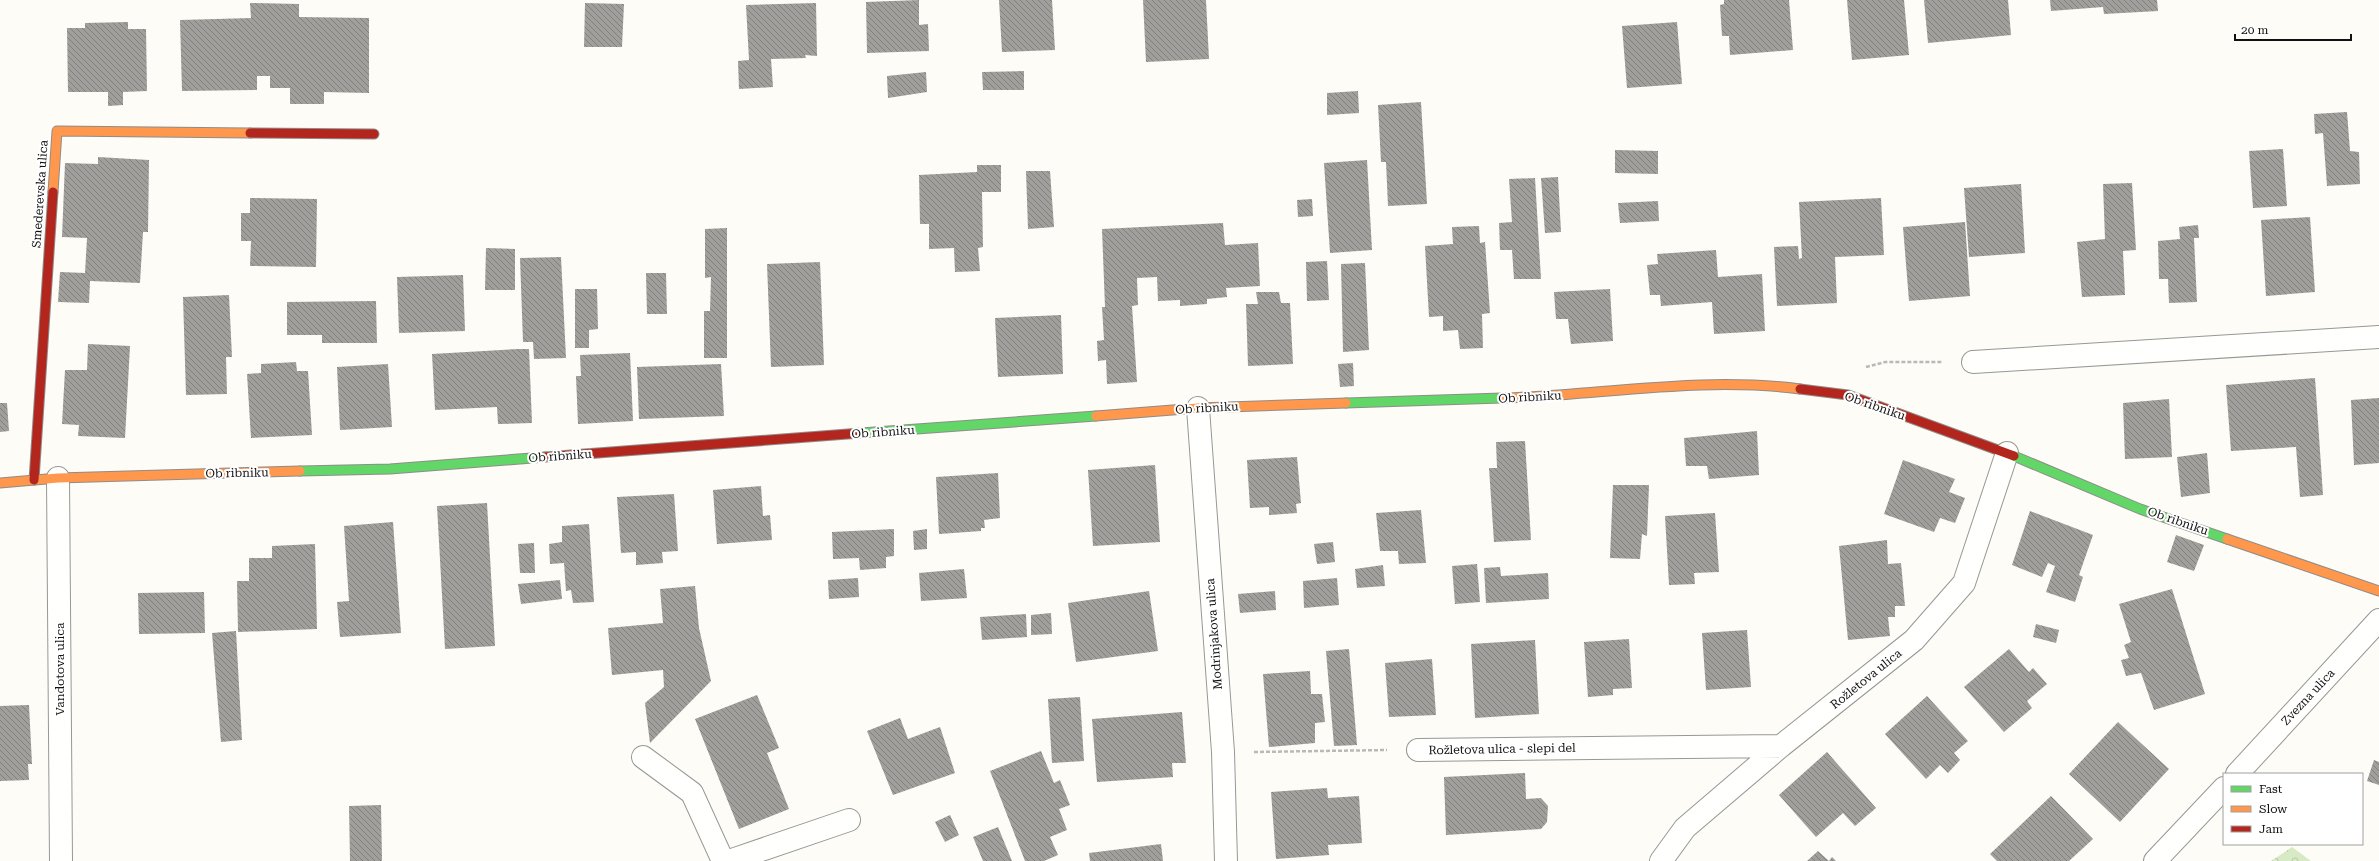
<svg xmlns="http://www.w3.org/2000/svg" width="2379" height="861" font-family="'Roboto Serif',serif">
  <defs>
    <pattern id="forest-crowns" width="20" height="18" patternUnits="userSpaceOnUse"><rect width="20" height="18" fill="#d8eac5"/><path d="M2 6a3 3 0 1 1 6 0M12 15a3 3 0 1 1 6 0" fill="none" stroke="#b8c8a8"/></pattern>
    <pattern id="building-back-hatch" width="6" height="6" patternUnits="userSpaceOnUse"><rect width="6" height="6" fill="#a19f9c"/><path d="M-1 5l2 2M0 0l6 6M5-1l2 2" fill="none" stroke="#82807e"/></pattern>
  </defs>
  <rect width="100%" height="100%" fill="#fdfcf7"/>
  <path fill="url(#forest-crowns)" d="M2292,847L2311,861H2271Z"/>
  <path fill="url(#building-back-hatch)" d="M919,0V25L928,24L929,51L867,53L866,2Z
    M999,0H1052L1055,50L1002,52Z
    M1143,0H1206L1209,59L1146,62Z
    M1724,0H1789L1793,50L1730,55L1729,36H1722L1720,5L1724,4Z
    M1847,0H1904L1909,55L1852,60Z
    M1924,0H2008L2011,35L1928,43Z
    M2050,0H2157L2158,11L2104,14L2103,7L2051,11Z
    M250,3L299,4V17L369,18V93L324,92V104H290V88H270V76H257V90L182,91L180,20L251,18Z
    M585,3L624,4L622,47H584Z
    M816,3L817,56L805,55L806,58L771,59L773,87L739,89L738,61L749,60L746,5Z
    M128,22V29H146L147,91L123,92V105L108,106V92H68L67,28H85V23Z
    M1677,22L1682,84L1627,88L1622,26Z
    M1024,71V90H983L982,72Z
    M926,72L927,92L888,98L887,76Z
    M1358,91L1359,113L1327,115V93Z
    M1421,102L1427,204L1388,206L1386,162H1381L1378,105Z
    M2347,112L2350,151L2359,152L2360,184L2327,186L2323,133L2315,134L2314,114Z
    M2283,149L2287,206L2253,208L2249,151Z
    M1615,150L1658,151V174L1615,173Z
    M98,157L149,160L148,232H143L140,283L90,281L89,303L58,302L60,272L85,273L87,238L62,237L65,163L98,164Z
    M1367,160L1372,250L1330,253L1324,163Z
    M977,165H1001V192H982L983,247L978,248L980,271L955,272L954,248L929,249V224H920L919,175L977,172Z
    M1026,171H1050L1054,227L1028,229Z
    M1558,177L1561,232L1545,233L1541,178Z
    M1535,178L1541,279H1514L1512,250H1500L1499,223L1512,222L1509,179Z
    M2132,183L2136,250L2123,251L2125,295L2082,297L2077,242L2105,239L2103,184Z
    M2021,184L2025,253L1969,257L1964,188Z
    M250,198L317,199L316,267L250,266L251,241H241V213H250Z
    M1881,198L1884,255L1835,257L1837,303L1777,306L1774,247L1798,246L1799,259L1802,258L1799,202Z
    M1312,199L1313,216L1298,217L1297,200Z
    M1658,201L1659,221L1620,223L1618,203Z
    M2310,217L2315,292L2266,296L2261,220Z
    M1965,222L1970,296L1909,301L1903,227Z
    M1223,223L1225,245L1258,243L1260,286L1226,288L1227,297L1207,299V304L1180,306V300L1158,301L1157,277L1137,278L1138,305L1132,306L1137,382L1107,384L1106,360L1098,361L1097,341L1104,340L1102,307H1105L1102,229Z
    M2198,225L2199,238H2194L2197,302L2169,303L2168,279H2159L2158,241L2180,239L2179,227Z
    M1479,226L1480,243L1485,242L1490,313L1482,314L1483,348L1460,349L1458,330L1443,331V316L1429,317L1425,246L1453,244L1452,227Z
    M727,228V358H704V311H710L711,277L705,278V229Z
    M486,248L515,249V290H485Z
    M1716,250L1718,277L1762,274L1765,331L1714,334L1712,302L1661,306L1660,295H1650L1647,265L1658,264L1657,254Z
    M561,257L566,358L534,359L533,342H523L520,258Z
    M1327,261L1329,300L1307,301L1306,262Z
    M820,262L824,365L771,367L767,264Z
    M1365,263L1369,350L1343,352L1341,264Z
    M646,273H666L667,314H647Z
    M463,275L465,331L399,333L397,277Z
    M575,289H597L598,329L589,330V348H575Z
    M1610,289L1613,341L1571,344L1568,319H1556L1554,292Z
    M1256,292H1279L1281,303H1290L1293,364L1248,366L1246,304H1258Z
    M229,295L232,357H226L227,394L186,395L183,297Z
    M376,301L377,343H322V335H287V302Z
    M1061,315L1063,374L998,377L995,318Z
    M88,344L130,346L125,438L78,436L79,425L62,424L65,370H87Z
    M518,349H529L532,423L498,424L497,407L435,410L432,354Z
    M630,353L633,421L578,424L576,376H581L580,355Z
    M296,362L297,371H308L312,435L251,438L247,374L261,373V364Z
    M1353,363L1354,386L1340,387L1338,364Z
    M388,364L392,427L340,430L337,367Z
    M721,364L724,416L639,419L637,367Z
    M2315,378L2323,495L2300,497L2296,447L2231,451L2226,385Z
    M2379,398V463L2354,465L2351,400Z
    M2169,399L2172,457L2125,459L2123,403Z
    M0,403H7L9,431L0,432Z
    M1757,431L1759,475L1709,479L1707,466H1686L1684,438Z
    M1525,441L1531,540L1494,542L1489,468H1497L1496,442Z
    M2207,453L2210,493L2181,497L2177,457Z
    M1297,457L1301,503L1296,504L1297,513L1269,515V507L1250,508L1247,460Z
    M1903,460L1955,479L1949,492L1965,498L1955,523L1940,518L1934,532L1884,514Z
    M1155,465L1160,542L1093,546L1088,470Z
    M998,473L1000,518L984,520L985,528H981V531L939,534L936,477Z
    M1613,485H1649L1647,536L1642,534L1640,559L1610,558Z
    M761,486L763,516L770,515L772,540L717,544L713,490Z
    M674,494L678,551L662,552L663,563L636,565V552L621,553L617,497Z
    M487,503L495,646L445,649L437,506Z
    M1421,510L1426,563L1399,564L1398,551H1380L1376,513Z
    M2030,511L2093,535L2079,575L2083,577L2075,602L2046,592L2055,566L2048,563L2042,577L2012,565Z
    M1715,513L1719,572L1694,573L1695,584L1669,585L1665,516Z
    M393,522L401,633L340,637L337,602L349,601L344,526Z
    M589,524L594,602L573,603L571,590L566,591L564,563L550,564L549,544L562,542V526Z
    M894,529V556L886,557V568L860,570L859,558L833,559L832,532Z
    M927,529V549L914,550L913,531Z
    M2176,535L2204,545L2194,571L2167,562Z
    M1887,540L1888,564L1901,563L1905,606H1895V617H1888L1890,636L1848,640L1839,546Z
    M1333,542L1335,562L1317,564L1314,544Z
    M534,543L535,573H520L518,544Z
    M315,544L317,629L238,632L237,581H249V558H272V546Z
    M1477,564L1480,602L1455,604L1452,566Z
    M1383,565L1385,586L1357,588L1355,569Z
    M1500,567L1501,576L1548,573L1549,599L1486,603L1484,568Z
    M964,569L967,598L921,601L919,573Z
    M858,578L859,597L829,599L828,580Z
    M1337,578L1339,605L1304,608L1303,581Z
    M560,580L562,599L521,604L518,584Z
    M695,586L699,628L711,681L650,743L645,703L664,687L663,670L612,675L608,628L663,623L660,589Z
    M2172,589L2205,694L2154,710L2141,673L2126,676L2121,660L2129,658L2124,645L2131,642L2119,604Z
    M1149,591L1158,651L1076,662L1068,603Z
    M1275,591L1276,610L1240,613L1238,594Z
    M204,592L205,633L139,634L138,593Z
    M1051,613L1052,634L1031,635V615Z
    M1026,614L1027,637L982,640L980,617Z
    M2036,624L2059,630L2056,643L2033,637Z
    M1747,630L1751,687L1706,690L1702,633Z
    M236,631L242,740L221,742L212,633Z
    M1629,639L1632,688L1613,689V695L1588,697L1584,642Z
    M1535,640L1539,714L1475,718L1471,644Z
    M1349,649L1357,745L1334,746L1326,651Z
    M2009,649L2029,672L2033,668L2047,684L2027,701L2032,708L2004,732L1964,687Z
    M1432,659L1436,715L1389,717L1385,663Z
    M1310,671L1311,694H1322L1325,722L1315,723V743L1269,747L1263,674Z
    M757,695L779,748L767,753L789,809L739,829L695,719Z
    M1927,696L1968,741L1954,753L1960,760L1948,773L1940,765L1926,779L1885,734Z
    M1080,697L1084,761L1052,763L1048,699Z
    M29,705L32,764H28L29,780L0,781V706Z
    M1182,712L1186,763H1172L1173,777L1097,782L1092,719Z
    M900,718L908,739L940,727L955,773L893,795L867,731Z
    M2118,722L2169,769L2120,822L2069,774Z
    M1041,751L1054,783L1060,780L1070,805L1059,809L1067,830L1050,837L1058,855L1044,861H1025L990,771Z
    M1827,752L1876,808L1855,826L1843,813L1816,837L1779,795Z
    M2374,760L2379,762V785L2367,781Z
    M1525,773L1526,799L1541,798L1548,806L1547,822L1541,829L1446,835L1444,777Z
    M1327,788L1328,798L1359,796L1362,843L1328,845L1329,855L1276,859L1271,792Z
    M2051,796L2093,839L2069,861H1997L1990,854Z
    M381,805L382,861H350L349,806Z
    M950,815L959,835L945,842L935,822Z
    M998,827L1012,861H983L973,837Z
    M1161,844L1163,861H1090L1089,853Z
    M1818,851L1829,861L1832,857L1836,861H1807Z"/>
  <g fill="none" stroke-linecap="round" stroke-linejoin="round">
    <g stroke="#979795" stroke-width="24">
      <path id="street" d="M1973,362L2379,337
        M1198,408L1223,752L1226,861
        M58,478L61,861
        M1418,750L1781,746
        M643,757L692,793L723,861
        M2237,774L2379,620
        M729,861L849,820
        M1661,861L1685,828L1781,746L1914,640L1964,583L2007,453
        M2155,861L2224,788"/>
    </g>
    <g stroke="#8e8d8b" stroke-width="11">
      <path id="fast" d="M1346,403L1502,398
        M861,433L1096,416
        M2014,456L2140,509L2227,539
        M300,471L390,469L545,457"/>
    </g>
    <g stroke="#8e8d8b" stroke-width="11">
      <path id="slow" d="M53,192L57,131L250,133
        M1502,398C1602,395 1701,376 1800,389
        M1096,416L1198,408L1346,403
        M0,483L58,478L300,471
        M2227,539L2379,591"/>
    </g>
    <g stroke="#8e8d8b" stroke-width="11">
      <path id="jam" d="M250,133L374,134
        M1800,389L1848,395L2014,456
        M545,457L861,433
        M34,480L53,192"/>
    </g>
    <path stroke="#b9b9b8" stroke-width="2.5" stroke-dasharray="4 2" stroke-linecap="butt" d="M1866,367L1885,362H1942
      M1254,752L1387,750"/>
    <use href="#street" stroke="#fffffe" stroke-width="22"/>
    <use href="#fast" stroke="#63d668" stroke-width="9"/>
    <use href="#slow" stroke="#ff974d" stroke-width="9"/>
    <use href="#jam" stroke="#b3261e" stroke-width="9"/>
  </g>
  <g text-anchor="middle" stroke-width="4" stroke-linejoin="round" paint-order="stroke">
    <g font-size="12" fill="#111" stroke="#fff">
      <text transform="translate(40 194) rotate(-86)" y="4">Smederevska ulica</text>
      <text transform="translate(1530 397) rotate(-3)" y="4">Ob ribniku</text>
      <text transform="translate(1875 406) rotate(19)" y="4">Ob ribniku</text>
      <text transform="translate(1207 408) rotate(-3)" y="4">Ob ribniku</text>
      <text transform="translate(883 432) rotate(-4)" y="4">Ob ribniku</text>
      <text transform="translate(560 456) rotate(-4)" y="4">Ob ribniku</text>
      <text transform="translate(237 473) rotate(-1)" y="4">Ob ribniku</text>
      <text transform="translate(2178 521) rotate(19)" y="4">Ob ribniku</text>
      <text transform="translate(1214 634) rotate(-94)" y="4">Modrinjakova ulica</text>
      <text transform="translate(60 669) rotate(-90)" y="4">Vandotova ulica</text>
      <text transform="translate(1866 679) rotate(-39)" y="4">Rožletova ulica</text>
      <text transform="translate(2308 697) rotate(-47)" y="4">Zvezna ulica</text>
      <text transform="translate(1502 749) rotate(-1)" y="4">Rožletova ulica - slepi del</text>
    </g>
  </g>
  <rect x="2223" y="773" width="140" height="72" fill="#ffffff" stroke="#a0a0a0"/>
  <rect x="2231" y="786" width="20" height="6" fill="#63d668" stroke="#a0a0a0"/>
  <text x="2259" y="793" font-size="12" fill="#111111">Fast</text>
  <rect x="2231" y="806" width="20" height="6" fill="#ff974d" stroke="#a0a0a0"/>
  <text x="2259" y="813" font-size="12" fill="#111111">Slow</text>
  <rect x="2231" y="826" width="20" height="6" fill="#b3261e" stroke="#a0a0a0"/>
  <text x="2259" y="833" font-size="12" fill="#111111">Jam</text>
  <path d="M2235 34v6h116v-6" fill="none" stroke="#111111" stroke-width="2"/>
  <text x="2241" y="34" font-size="12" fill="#111111" stroke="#ffffff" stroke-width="3" paint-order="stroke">20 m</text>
</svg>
